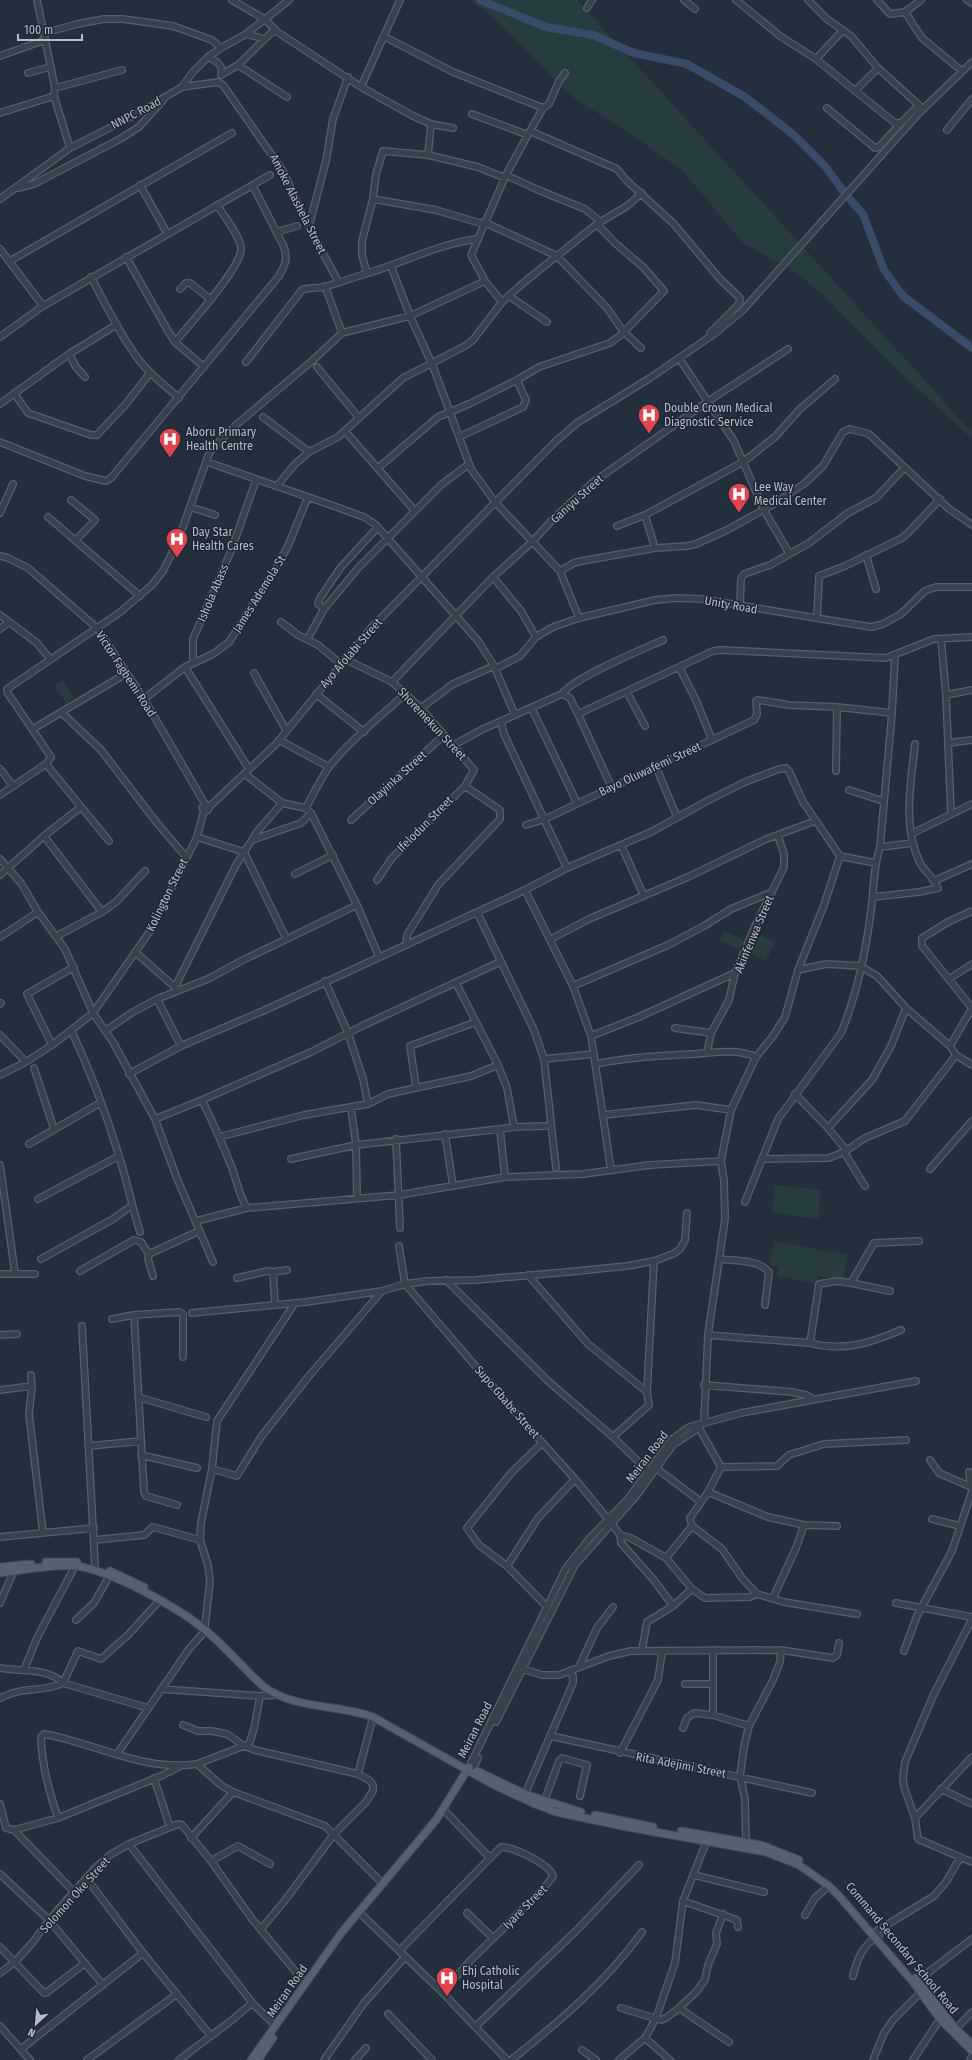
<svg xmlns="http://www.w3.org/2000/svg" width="972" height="2060" font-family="'Fira Sans Condensed',sans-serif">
  <rect width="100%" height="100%" fill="#242f3e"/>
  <path fill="#263c3f" d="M468,0H577L972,432V439L881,354L823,294L791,269L744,244L682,170L630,134L573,97L485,10Z
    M63,680L74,698L66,703L54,685Z
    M724,931L744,940L739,950L720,940Z
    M754,933L775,942L766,961L746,952Z
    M775,1185L821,1190L818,1219L772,1213Z
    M774,1241L848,1255L843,1280L818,1275L816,1284L777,1276L779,1267L770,1265Z"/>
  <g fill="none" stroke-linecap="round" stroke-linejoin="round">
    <path stroke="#394c67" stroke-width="8" d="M480,0L546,27L593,35L634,53L687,64L745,97L794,135L825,166L844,192
      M848,197L863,214L884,270L903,296L972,348"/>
    <g stroke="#565f6c" stroke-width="8">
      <path id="minor" d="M37,0L55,88L54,96L70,148
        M232,0L266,20L276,31L361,87L413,116L431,124L453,128
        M684,0L695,9
        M736,0L780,36L816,59L895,123H901L919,105
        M808,0L827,19L851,36L878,68L921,107
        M877,0L890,14L905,12L921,0
        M967,0L972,3
        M587,8L592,0
        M905,12L922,38L962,71
        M45,33L77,24L104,19H123L173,26L212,40L221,48
        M246,34L265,39
        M385,37L453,72L543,108
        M0,56L45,40
        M208,57C216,61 224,65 221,75
        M816,59L843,30
        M238,65L287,97
        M28,73L50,67
        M221,75L238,65L272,32L276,31
        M182,87L218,82L223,85L283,171L305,220L338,281
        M361,87L400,0
        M55,88L122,70
        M855,91L878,68
        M827,108L875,148L879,147L900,124
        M0,113L54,96
        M472,114L528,135
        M947,130L972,99
        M530,131L543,108L549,104L559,81L565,73
        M428,155L431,124
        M506,175L536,189L585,209L601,222
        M140,185L167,233
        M18,188L34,184L120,139L139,127L164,99
        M0,199L70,148L133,116L182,87L193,72L208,57L221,48L246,34L289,0
        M373,199L436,210L483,224
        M484,222L557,256L607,308L623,331L641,348
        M309,226L326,161L333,119L348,77
        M277,232L297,226
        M0,249L43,306
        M126,257L168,331L175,342L204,367
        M10,261L232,133
        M391,266L410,316L432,364L471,469L495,502L560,571L579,618
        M367,273L362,255V241L373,199L376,174L383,151L428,155L478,167L505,178
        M91,277C106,305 120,335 139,360C150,375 166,386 179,398
        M325,286L342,333
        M180,289L186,283H190L210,299
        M509,296L547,322
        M502,302L485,281L471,255L506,175L530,131L617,169L626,180L674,224L720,279L740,298L739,304L710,333
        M0,337L43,306L270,175
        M175,342C189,325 243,266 241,248C240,236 224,216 217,205
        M69,354L76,367L85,377
        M679,358L734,441L764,510L789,553
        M246,362L302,290C309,287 316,289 323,287C337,284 351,278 365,274C403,263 437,244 477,239
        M317,367L359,418
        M14,393L28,413L91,435H97L126,404L150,373
        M0,404L69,354L116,325
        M263,417L309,452
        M345,431L414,510
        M459,437L523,407L526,400L517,380
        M0,442L85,476L106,481L111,478L279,276C285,265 288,259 284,247L253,186
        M207,462L331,505L364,517L376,525L479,642L494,666L515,715
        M378,468L438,417L469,404L517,380L539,367L610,343L621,335L660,295L664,291L643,267L615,243L597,224
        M277,486L294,465L309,452L338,437L403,378L465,346L473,340L502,302L523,283L597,224L627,206L642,193
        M71,500L95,520L76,540
        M190,507L215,515
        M0,513L13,484
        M645,515L655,548
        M48,517L140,596
        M617,526L645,515L743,462L775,437L799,410L835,379
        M866,555L876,589
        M0,556L8,558L28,568L97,628L144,699L205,804
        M560,571L574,563L582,561L655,548L687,546L696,544L727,530L774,504L805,483L823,466L843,432L850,429L869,434L948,508L972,525
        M493,577L521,611L536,637
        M740,606L741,579L744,574L770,565L809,543L848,513L876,498L904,468
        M324,609L318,604L320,598L341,567L378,527
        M0,615L37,643L50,659
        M817,618L819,576L845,566L900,539L907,534L940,499
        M281,622L298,635L318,645L341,664
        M0,629L9,622
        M308,638L324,609L359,567L442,484L469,464
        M941,639L946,695L951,813
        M345,659L392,682L421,708L474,770L465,786L392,858L377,880
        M193,663V639L231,551L256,480
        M185,667L249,769
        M679,667L696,700L712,740
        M495,669L520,656L536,637L553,627L579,618L655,600L677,598L702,599L871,627L883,624L901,614L925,591L936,587H972
        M254,673L286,730
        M392,682L493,577L533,541L554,518L592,483L707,402L788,349
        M627,692L645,726
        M316,694L364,732
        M562,694L570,698L578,714L612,788
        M946,695L972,690
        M144,699L185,667L213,654L229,642L275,570L288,546L308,497
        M421,708L453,684L494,666
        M532,709L577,803
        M61,712L101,750L157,823L186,857
        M578,714L713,651L721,650L886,658L934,639L972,637
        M501,721L504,734L567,868
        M33,729L127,673
        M279,740L329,767
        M948,743L972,740
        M452,746L481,730L562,694C573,678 643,649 663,640
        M46,764L109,841
        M656,767L677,817
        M0,769L13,786
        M836,771L837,707
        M245,774L282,803
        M849,790L883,801
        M0,795L46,764L51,757L7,692V689L119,613L152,585L163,571L178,541L208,456L212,449L230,430L312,361L342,333L410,316L485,281
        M209,807L205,804L202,808L204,811L208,810L209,807L276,744L371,628L556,441L577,423L650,378L714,334L742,311L919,113L972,62
        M306,808C313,794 320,780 329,767C350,740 380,717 405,694
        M351,820L443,736
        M526,825L545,819L754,720L757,715L756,701L758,700L789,705L837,707L892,713
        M911,834L972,804
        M44,836L102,912
        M197,837L244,852L286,938
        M252,840L301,823L311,813
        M621,845L644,896
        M880,847L913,843
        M0,859L21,883L38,912L65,949L93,1013L113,1042L155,1119L178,1181L213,1262
        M295,874L333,855
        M0,875L44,836L81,807
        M934,881L972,864
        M525,890L573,986L591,1036L611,1170
        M873,897L919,892L938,888C934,878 925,872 920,863C902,826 911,783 915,744
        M477,912L534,1030L544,1059L556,1168
        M57,936L102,912L116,902L145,871
        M0,937L38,912
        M551,939L589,919L688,877L764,840L815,821
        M406,945L407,935L438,885L500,819V810L465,786
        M135,952L176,988
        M798,970L826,964L860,966L877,976L906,1008L950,1046L956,1055L972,1065
        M949,979L972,964
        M456,983L498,1065L507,1088L514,1127L546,1126
        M573,986L668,945L704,926L731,909L772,892
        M175,987L236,865L257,832L282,803L306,808L311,813L357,905L379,957
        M157,999L181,1046
        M0,1004L1,1003
        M675,1028L711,1033
        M71,1030C90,1070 106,1113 119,1156C127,1181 132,1207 140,1232
        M105,1031L133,1012L157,999L208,979L243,960L357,905
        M0,1035L26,1062
        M591,1036L639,1017L735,973
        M52,1045L27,994L74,967
        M950,1046L972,1008L922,946V938L948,922L972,911
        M707,1053L711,1033L729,1000L735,973L755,926L784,867V854L778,836
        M544,1059L594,1054
        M596,1064C628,1057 659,1056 692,1054C713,1053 736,1048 756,1057
        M34,1068L54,1129
        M129,1074L181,1046L263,1011L525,890L567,868L651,832L707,801L745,782L779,769L786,768L789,771L803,802L840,856L875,863
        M0,1075L26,1062L52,1045L93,1013L150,931L197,837L204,811
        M416,1087L410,1046L476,1022
        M795,1094L828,1128L847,1151
        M202,1100C213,1123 223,1145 232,1168C237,1182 239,1195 247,1208
        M368,1104L388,1094L471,1076L498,1065
        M351,1108L356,1145L500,1129
        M603,1115L696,1105L731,1110
        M155,1119L202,1100L311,1052L364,1025L500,962
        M828,1128L872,1080L891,1046L906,1008
        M445,1134L453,1186
        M219,1137L304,1115L368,1104L363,1079L348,1033L325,981
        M396,1139L400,1228
        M29,1144L100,1103
        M844,1152L865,1186
        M291,1159L356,1145L357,1198
        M762,1159L829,1158L844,1152L865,1138L905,1121L956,1055
        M0,1165L15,1273
        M930,1169L972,1121
        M505,1177L500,1129L514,1127
        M38,1199L119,1156
        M745,1202L778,1119L841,1033C856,997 866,950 871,911C874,889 873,868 880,847L892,713L895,655
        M196,1221L247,1208L399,1195L505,1177L583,1174L650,1165L721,1161
        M399,1246L405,1284L520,1418L575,1479L612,1524L620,1535L621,1543L653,1579L673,1606L647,1622L642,1650
        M149,1254L199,1231
        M149,1254L148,1259L153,1276
        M41,1259L113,1219L131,1206
        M719,1259C734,1261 758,1259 769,1272L765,1305
        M80,1271L134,1240L141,1242L149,1254
        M0,1274H35
        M528,1275L588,1344L647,1392
        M237,1278L267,1271L273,1272
        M446,1280L548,1381L613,1437L648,1471
        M851,1283L890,1291
        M275,1305L273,1272L287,1270
        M192,1313L306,1302L382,1291
        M134,1315L144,1492L146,1496L177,1505
        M112,1319L134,1315L179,1312L183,1314V1357
        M82,1326L95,1565
        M0,1335L17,1334
        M708,1335L810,1343L819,1284L837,1281L851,1283L874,1243L919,1241
        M810,1343C844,1352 870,1343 901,1330
        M31,1375L32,1386L29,1414L43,1533
        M704,1385L792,1392L806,1395L813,1399
        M0,1390L32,1386
        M138,1397L206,1417
        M704,1423L708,1335L725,1219L724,1181L721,1161L731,1110L756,1057L773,1036L785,1017L798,970L824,905L840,856
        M699,1428L721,1467
        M613,1437L649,1405L647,1392L654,1261
        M542,1443L511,1473L467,1528L479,1545L507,1566L547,1607
        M89,1446L141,1441
        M141,1455L197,1468
        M930,1460L939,1473L969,1486
        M721,1467L777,1466L789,1455L824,1444L906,1440
        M656,1468L701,1502
        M212,1469L237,1476L261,1437L309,1376L382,1291L405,1284L428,1281L476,1280L578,1271L627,1266L654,1261L673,1254L680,1249L685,1240L687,1213
        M969,1472L971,1488
        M708,1492L768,1517L804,1525L837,1526
        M932,1519L960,1526
        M692,1526L722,1549L742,1578L757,1594L784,1602L857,1614
        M620,1535L631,1538L666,1558L692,1589L705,1598L750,1597L757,1594
        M0,1537L94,1528
        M94,1540L144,1535L153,1527L200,1540
        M666,1558L692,1526L690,1518L708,1492L721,1467
        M507,1566L538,1518L575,1479
        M773,1598L796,1548L804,1525
        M0,1603L15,1568
        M896,1603L972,1617
        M673,1606L692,1589
        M76,1620L94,1603L110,1575
        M205,1626L210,1581L208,1565L200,1540L201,1523L212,1469L217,1421L295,1303
        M713,1650V1715
        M904,1651L917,1616L952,1551L972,1491
        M579,1667L597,1628L613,1607
        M0,1668C20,1672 47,1667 63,1683L148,1708
        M522,1669L542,1675H559L609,1656L631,1651L781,1650L833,1658L837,1655L839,1643
        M24,1670L37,1638L75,1566
        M685,1684H712
        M161,1689L260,1696L275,1695
        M0,1698C22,1686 42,1693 63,1683L78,1651L101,1659L129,1634L159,1601
        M496,1722L575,1565L637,1495L673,1445L699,1428L702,1424
        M183,1725L198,1731H212L227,1734L244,1746L255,1750L358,1774L369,1780L373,1785V1791L365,1803L334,1834L286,1899L262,1928
        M683,1728L687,1718L694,1713L713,1715L749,1726
        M551,1736L812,1793
        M620,1753L658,1680L662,1652
        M117,1754L189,1649L206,1630
        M972,1757L915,1818L918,1839L972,1862
        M197,1764L249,1744L254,1729L260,1696
        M469,1767L566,1568L590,1538L627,1500L671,1440L689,1427L741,1413L916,1381
        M473,1769L478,1758
        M358,1774L373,1717
        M154,1778L170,1827
        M941,1789L972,1804
        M525,1794L573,1683V1676L569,1671
        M544,1802L559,1761L562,1758L587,1765L580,1796
        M0,1804L6,1828L14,1830L75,1893
        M58,1818C49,1791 42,1766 41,1737L44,1734C95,1743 144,1772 197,1764L222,1786L233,1792L325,1826L383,1884
        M915,1818L904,1787L903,1778L905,1762L933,1696L972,1619
        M14,1830L58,1818L161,1776L179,1767
        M191,1838L233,1792
        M746,1842L745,1799L740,1776L744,1747L749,1726L773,1680L780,1662L781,1650
        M129,1844L254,2005L276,2026
        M211,1861L238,1846L270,1864
        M0,1874L49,1920L103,1985
        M694,1875L764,1892
        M87,1879L143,1953L211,2036
        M683,1901L737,1920L738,1927
        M467,1913L493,1938
        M361,1914L442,1992L507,2060
        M805,1915L815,1898L829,1886
        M872,1934L934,1896L946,1882L960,1858
        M0,1947L44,1993H46L85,1963
        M399,1951L490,1858L446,1812
        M0,1973L15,1962L33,1942L49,1920L96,1867L110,1855L129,1844L178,1824L182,1825L211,1861L252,1919L305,1983
        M853,1976C857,1959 863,1944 879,1936
        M917,1981L972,1939
        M442,1992L472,1959L545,1887L553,1876C550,1864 513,1847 501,1847L490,1858
        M621,2008L661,2020L666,2018L679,2008L696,1992L705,1980L708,1965L717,1944L716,1933L723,1914
        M679,2008L729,2042
        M388,2014L432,2060
        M0,2026L30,2060
        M475,2027L576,1931L639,1865
        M956,2029L972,2012
        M645,2038L670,2060
        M21,2049L143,1953
        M582,2050L596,2060
        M87,2060L177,1994
        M179,2060L232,2020L252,2003
        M324,2060L364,2003L405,1957
        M355,2060L366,2048
        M511,2060C558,2023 606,1982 642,1932
        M619,2060L645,2038L656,2018L675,1963L683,1901L707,1840
        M873,2060L884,2033L893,2020L920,1993
        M913,2060L940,2019
        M970,2060L972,2056"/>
    </g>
    <g stroke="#414a57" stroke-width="9">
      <path id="major" d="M46,1562H77
        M0,1567L31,1564
        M110,1571L144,1587
        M0,1573C25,1570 50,1564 75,1566C109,1569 179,1608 205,1630C226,1647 244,1669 264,1687C297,1710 337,1704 373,1717L494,1785L535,1804L556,1812L627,1827L766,1852L799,1865L829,1886L840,1897L913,1982L940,2019L972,2051
        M477,1771L525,1794L581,1812
        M595,1815L653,1827
        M681,1831L761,1845L799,1860
        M915,1978L956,2029L972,2044
        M251,2060L342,1932L436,1820L469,1767
        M258,2060L273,2038"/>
    </g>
    <use href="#minor" stroke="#38414e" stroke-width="5.5"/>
    <use href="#major" stroke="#56606e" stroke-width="7"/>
  </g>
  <defs>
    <g id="hospital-pin" transform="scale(1.15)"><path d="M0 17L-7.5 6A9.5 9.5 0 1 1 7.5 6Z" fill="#e0444e" stroke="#1d2633"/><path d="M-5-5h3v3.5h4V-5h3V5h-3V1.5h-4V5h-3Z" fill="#fff"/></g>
  </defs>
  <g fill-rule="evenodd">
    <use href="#hospital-pin" x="649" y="415"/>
    <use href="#hospital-pin" x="170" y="439"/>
    <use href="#hospital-pin" x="739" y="494"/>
    <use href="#hospital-pin" x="177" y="539"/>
    <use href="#hospital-pin" x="447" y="1978"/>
  </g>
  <g text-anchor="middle" stroke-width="3" stroke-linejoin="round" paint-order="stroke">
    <g font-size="12" fill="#b4bcc9" stroke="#1d2633">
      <text transform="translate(136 113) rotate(-28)" y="4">NNPC Road</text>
      <text transform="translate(298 204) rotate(63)" y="4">Amoke Alashela Street</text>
      <text transform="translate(577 499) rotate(-42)" y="4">Ganiyu Street</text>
      <text transform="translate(213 593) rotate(-67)" y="4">Ishola Abass</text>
      <text transform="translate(259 594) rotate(-58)" y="4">James Ademola St</text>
      <text transform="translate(731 605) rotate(10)" y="4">Unity Road</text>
      <text transform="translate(351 653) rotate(-49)" y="4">Ayo Afolabi Street</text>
      <text transform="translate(126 674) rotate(57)" y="4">Victor Fagbemi Road</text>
      <text transform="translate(432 724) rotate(47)" y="4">Shoremekun Street</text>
      <text transform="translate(650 769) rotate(-25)" y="4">Bayo Oluwafemi Street</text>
      <text transform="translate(397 778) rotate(-42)" y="4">Olayinka Street</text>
      <text transform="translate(425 824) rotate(-45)" y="4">Ifelodun Street</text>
      <text transform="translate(167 895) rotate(-64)" y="4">Kolington Street</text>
      <text transform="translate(754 934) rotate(-67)" y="4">Akinfenwa Street</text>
      <text transform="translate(507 1402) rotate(49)" y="4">Supo Gbabe Street</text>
      <text transform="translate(647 1457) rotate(-53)" y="4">Meiran Road</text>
      <text transform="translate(475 1730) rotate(-63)" y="4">Meiran Road</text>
      <text transform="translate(681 1765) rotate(11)" y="4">Rita Adejimi Street</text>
      <text transform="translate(75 1895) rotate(-48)" y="4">Solomon Oke Street</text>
      <text transform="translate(525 1907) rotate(-45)" y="4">Iyare Street</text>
      <text transform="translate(902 1948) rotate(50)" y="4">Command Secondary School Road</text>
      <text transform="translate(287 1991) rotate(-55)" y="4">Meiran Road</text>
    </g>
    <g font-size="12" fill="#b4bcc9" stroke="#1d2633" text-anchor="start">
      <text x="664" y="412">Double Crown Medical<tspan x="664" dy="14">Diagnostic Service</tspan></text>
      <text x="186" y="436">Aboru Primary<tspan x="186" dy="14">Health Centre</tspan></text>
      <text x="754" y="491">Lee Way<tspan x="754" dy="14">Medical Center</tspan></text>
      <text x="192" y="536">Day Star<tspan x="192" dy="14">Health Cares</tspan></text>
      <text x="462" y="1975">Ehj Catholic<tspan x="462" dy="14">Hospital</tspan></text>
    </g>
  </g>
  <g transform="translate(36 2024) rotate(206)" stroke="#1d2633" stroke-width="3" paint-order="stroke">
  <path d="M0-3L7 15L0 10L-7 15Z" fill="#b4bcc9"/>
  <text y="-6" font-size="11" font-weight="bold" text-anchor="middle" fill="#b4bcc9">N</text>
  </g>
  <path d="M18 34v6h64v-6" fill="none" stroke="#b4bcc9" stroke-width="2"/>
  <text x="24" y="34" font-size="12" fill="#b4bcc9" stroke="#1d2633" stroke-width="3" paint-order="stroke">100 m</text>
</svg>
